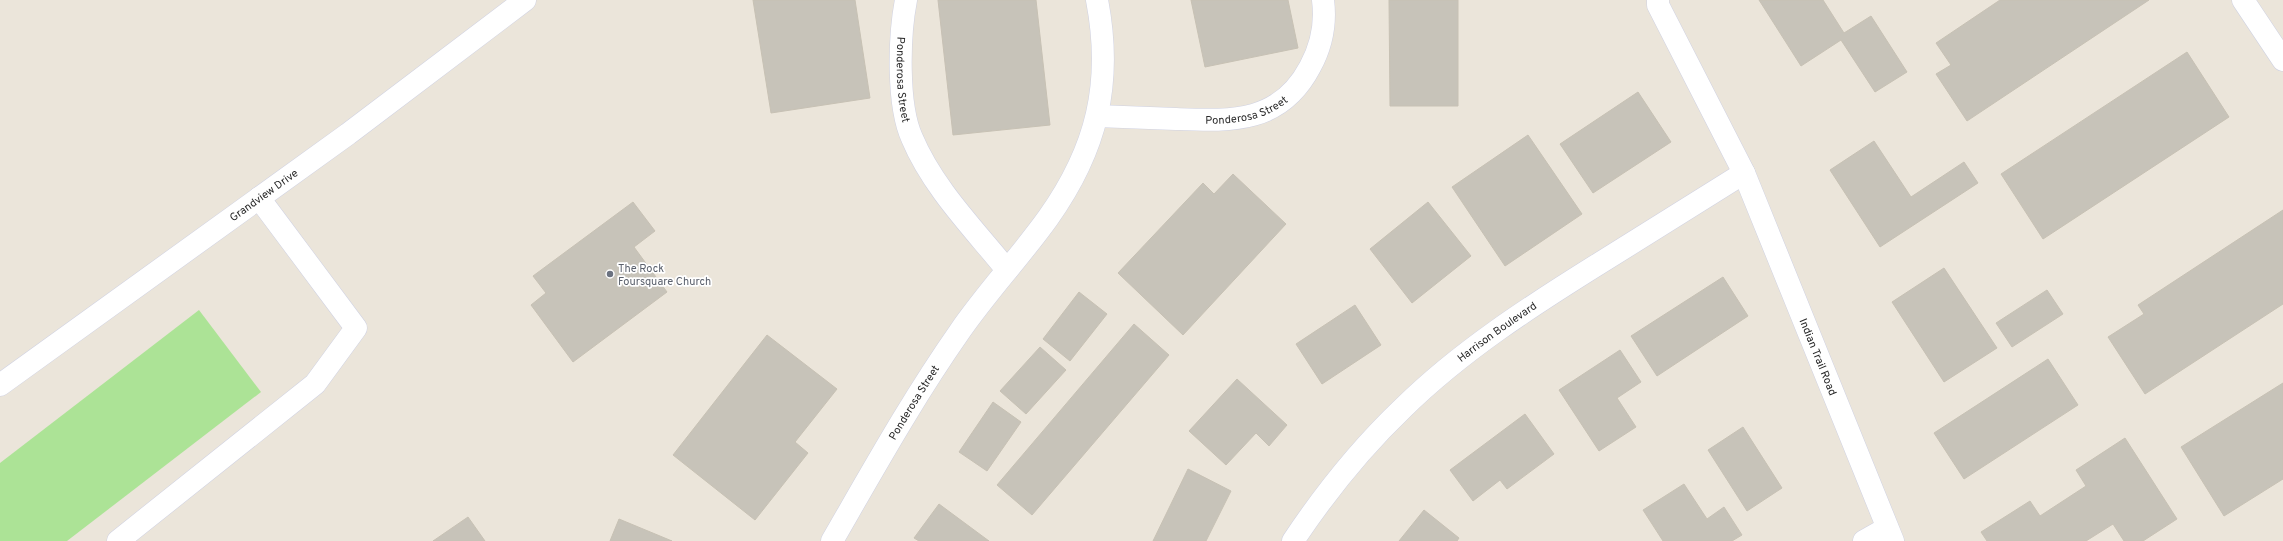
<svg xmlns="http://www.w3.org/2000/svg" width="2283" height="541" font-family="Overpass,sans-serif">
  <rect width="100%" height="100%" fill="#ebe5da"/>
  <path fill="#ace396" d="M199,310L261,392L67,541H0V463Z"/>
  <path fill="#c7c3b9" stroke="#c7c1b4" d="M753,0H855L870,98L771,113Z
    M938,0H1036L1050,125L953,135Z
    M1191,0H1288L1298,48L1205,67Z
    M1389,0H1458V106H1390Z
    M1759,0H1823L1844,33L1871,16L1907,72L1875,92L1841,40L1801,66Z
    M2000,0H2149L1967,121L1936,74L1951,65L1936,43Z
    M2187,52L2229,117L2043,239L2001,174Z
    M1638,92L1671,142L1593,193L1560,144Z
    M1528,135L1582,214L1505,266L1452,187Z
    M1874,141L1911,197L1964,162L1978,183L1880,247L1830,170Z
    M1233,174L1286,224L1183,335L1118,273L1203,183L1214,194Z
    M633,202L655,231L634,247L667,292L573,362L531,305L546,293L533,276Z
    M1428,202L1471,256L1412,303L1370,249Z
    M2283,210V304L2145,394L2108,337L2144,314L2138,305Z
    M1944,268L1997,348L1944,382L1892,302Z
    M1723,277L1748,316L1657,376L1631,336Z
    M2047,290L2063,314L2012,347L1996,323Z
    M1079,292L1107,314L1070,361L1043,339Z
    M1355,305L1381,345L1322,384L1296,344Z
    M1134,324L1169,355L1032,515L997,485Z
    M767,335L837,389L795,442L808,453L755,520L673,455Z
    M1040,347L1066,370L1026,414L1000,391Z
    M1620,350L1641,382L1617,398L1636,427L1599,451L1559,390Z
    M2048,359L2078,405L1964,479L1934,433Z
    M1237,379L1287,425L1269,446L1256,433L1226,465L1189,431Z
    M2283,383V479L2224,516L2181,447Z
    M993,402L1021,422L987,471L959,452Z
    M1525,414L1554,454L1507,489L1500,480L1473,501L1450,470Z
    M1743,427L1782,488L1747,511L1708,450Z
    M2125,438L2177,519L2143,541H2124L2113,524L2086,541H1987L1981,532L2030,501L2040,516L2086,486L2076,470Z
    M1188,469L1231,491L1206,541H1153Z
    M1684,484L1707,519L1724,507L1742,535L1732,541H1663L1643,510Z
    M939,504L989,541H919L914,538Z
    M1424,510L1459,538L1457,541H1399Z
    M468,517L485,541H433Z
    M619,519L672,541H610Z"/>
  <g fill="none" stroke-linecap="round" stroke-linejoin="round">
    <g stroke="#d0d2e2" stroke-width="23">
      <g id="minor">
        <path id="s1" d="M906,0C899,36 897,105 912,138C933,188 974,229 1007,270"/>
        <path id="s2" d="M1658,0V5L1744,173L1893,541"/>
        <path d="M2243,0L2283,60"/>
        <path id="s3" d="M1097,116C1123,117 1150,118 1176,119C1231,121 1280,124 1310,67C1321,47 1326,23 1323,0"/>
        <path id="s4" d="M0,385L348,134L525,0"/>
        <path d="M118,541L315,384L356,328L259,198"/>
        <path id="s5" d="M832,541C873,470 913,398 960,331C987,292 1020,257 1048,218C1097,149 1113,83 1097,0"/>
        <path id="s6" d="M1293,541C1325,493 1361,448 1403,408C1461,351 1531,306 1600,263C1648,233 1696,203 1744,173"/>
        <path d="M1864,541L1887,528"/>
      </g>
    </g>
    <use href="#minor" stroke="#fff" stroke-width="22"/>
  </g>
  <circle fill="#6b7280" stroke="#fff" stroke-width="1.5" cx="610" cy="274" r="4"/>
  <g text-anchor="middle" stroke-width="3.5" stroke-linejoin="round" paint-order="stroke">
    <g font-size="11" fill="#292929" stroke="#fff">
      <text dy="4" stroke="none"><textPath href="#s1" startOffset="80">Ponderosa Street</textPath></text>
      <text dy="4" stroke="none"><textPath href="#s3" startOffset="151">Ponderosa Street</textPath></text>
      <text dy="4" stroke="none"><textPath href="#s4" startOffset="325">Grandview Drive</textPath></text>
      <text dy="4" stroke="none"><textPath href="#s6" startOffset="294">Harrison Boulevard</textPath></text>
      <text dy="4" stroke="none"><textPath href="#s2" startOffset="392">Indian Trail Road</textPath></text>
      <text dy="4" stroke="none"><textPath href="#s5" startOffset="161">Ponderosa Street</textPath></text>
    </g>
    <g font-size="11" fill="#5b616d" stroke="#fff" text-anchor="start">
      <text x="618" y="272">The Rock<tspan x="618" dy="13">Foursquare Church</tspan></text>
    </g>
  </g>
</svg>
